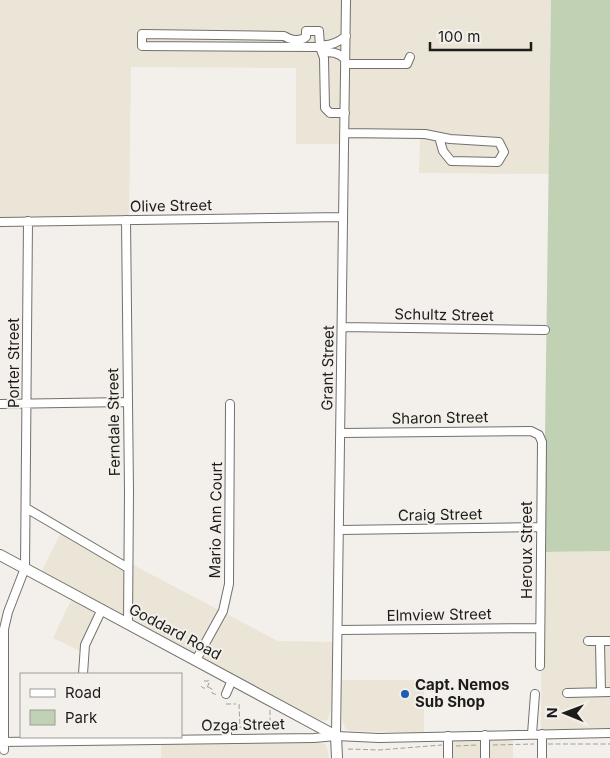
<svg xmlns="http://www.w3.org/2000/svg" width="610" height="758" font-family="Inter,sans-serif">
  <rect width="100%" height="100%" fill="#f3f0eb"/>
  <path fill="#ebe5d8" d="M0,0H341L340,144H296V68L131,67L129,216L0,217Z
    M349,0H551L549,174L419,173L420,139H347Z
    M63,528L278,641L334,642L331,710L328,719L324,721L317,719L42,571Z
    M610,551V729L541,730L542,552Z
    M71,600L90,610L94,614L80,651L53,638Z
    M341,680H424V733L352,731L346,729L342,720Z
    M513,739V758H450L452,745L454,741Z
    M317,742L325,744L327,747L329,758H161V743Z"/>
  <path fill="#c1d1b4" d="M551,0H610V551L542,552V437L545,436Z"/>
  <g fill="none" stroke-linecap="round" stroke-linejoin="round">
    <g stroke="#73716c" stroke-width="10">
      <path id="minor" d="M320,45C330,46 338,43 346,36
        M320,47L142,46V34L284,36C290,40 299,42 306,37V31H319L320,47L324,58L325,108L330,113H345
        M322,52C331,52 338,52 345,59
        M345,64H407L410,57
        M344,133L425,134L450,139L499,142L504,152L498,162L451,161L443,151L439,137
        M126,220L129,491L128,623
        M0,222L343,217
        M342,327L545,330
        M0,404L127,402
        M341,433L531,431L539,435L542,442L540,666
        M26,508L128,568
        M340,530L540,527
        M339,630L540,628
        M588,641H610
        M600,642L601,692
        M196,660L223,611L229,584L230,404
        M83,674L85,645L102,609
        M567,693L610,692
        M226,694L232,680
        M227,727V739
        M532,734L535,694
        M336,736L346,0
        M0,742L314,738L336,736L379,738L610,733
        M4,750V629L8,612L25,568L28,221
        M448,758V736
        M485,758V735
        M542,758V734"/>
    </g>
    <g stroke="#73716c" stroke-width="12">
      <path id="major" d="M0,555L336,736L337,758"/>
    </g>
    <path stroke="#a2a09c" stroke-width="1" stroke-dasharray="5 2.5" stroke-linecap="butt" d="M204,681H208L209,679
      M201,686L203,688H207L209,683L208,681
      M208,687L212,689V693L217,695
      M226,704H236
      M239,704L240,728
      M270,710V725
      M240,727L282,726
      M548,744H610
      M493,745L534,744
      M456,746L477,745
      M348,749L379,750L442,745"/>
    <use href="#minor" stroke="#fff" stroke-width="8"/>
    <use href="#major" stroke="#fff" stroke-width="10"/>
  </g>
  <circle fill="#1f5dae" stroke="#f3f0eb" stroke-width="2" cx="405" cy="694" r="5"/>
  <g text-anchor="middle" stroke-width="4" stroke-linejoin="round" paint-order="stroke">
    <g font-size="15" fill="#1d1c1a" stroke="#f3f0eb">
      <text transform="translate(171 206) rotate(-1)" y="5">Olive Street</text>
      <text transform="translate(444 315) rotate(1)" y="5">Schultz Street</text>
      <text transform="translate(14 363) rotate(-90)" y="5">Porter Street</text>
      <text transform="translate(328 368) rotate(-89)" y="5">Grant Street</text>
      <text transform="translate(440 418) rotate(-1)" y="5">Sharon Street</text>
      <text transform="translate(114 422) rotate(-91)" y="5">Ferndale Street</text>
      <text transform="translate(440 515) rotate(-1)" y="5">Craig Street</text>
      <text transform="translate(216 520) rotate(-89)" y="5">Mario Ann Court</text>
      <text transform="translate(527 550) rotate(-90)" y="5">Heroux Street</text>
      <text transform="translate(439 615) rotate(-1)" y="5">Elmview Street</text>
      <text transform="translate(175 632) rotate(28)" y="5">Goddard Road</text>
      <text transform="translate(243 725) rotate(-1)" y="5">Ozga Street</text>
    </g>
    <g font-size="15" font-weight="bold" fill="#1d1c1a" stroke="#f3f0eb" text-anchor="start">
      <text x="415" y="690">Capt. Nemos<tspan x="415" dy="17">Sub Shop</tspan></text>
    </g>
  </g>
  <rect x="20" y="673" width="162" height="65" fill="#f3f0eb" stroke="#9d9b97"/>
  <rect x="30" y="689" width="25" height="8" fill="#ffffff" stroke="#9d9b97"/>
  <text x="65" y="698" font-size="15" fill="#1d1c1a">Road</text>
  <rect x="30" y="710" width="25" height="15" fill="#c1d1b4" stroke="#9d9b97"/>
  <text x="65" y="723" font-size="15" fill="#1d1c1a">Park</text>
  <g transform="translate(565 713) rotate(271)" stroke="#f3f0eb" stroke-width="4" paint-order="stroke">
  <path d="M0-4L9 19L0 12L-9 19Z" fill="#1d1c1a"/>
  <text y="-8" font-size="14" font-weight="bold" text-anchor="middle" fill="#1d1c1a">N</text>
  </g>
  <path d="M430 42v8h101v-8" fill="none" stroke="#1d1c1a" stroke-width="2.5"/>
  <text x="438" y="42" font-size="15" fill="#1d1c1a" stroke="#f3f0eb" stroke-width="4" paint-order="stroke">100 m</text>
</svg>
